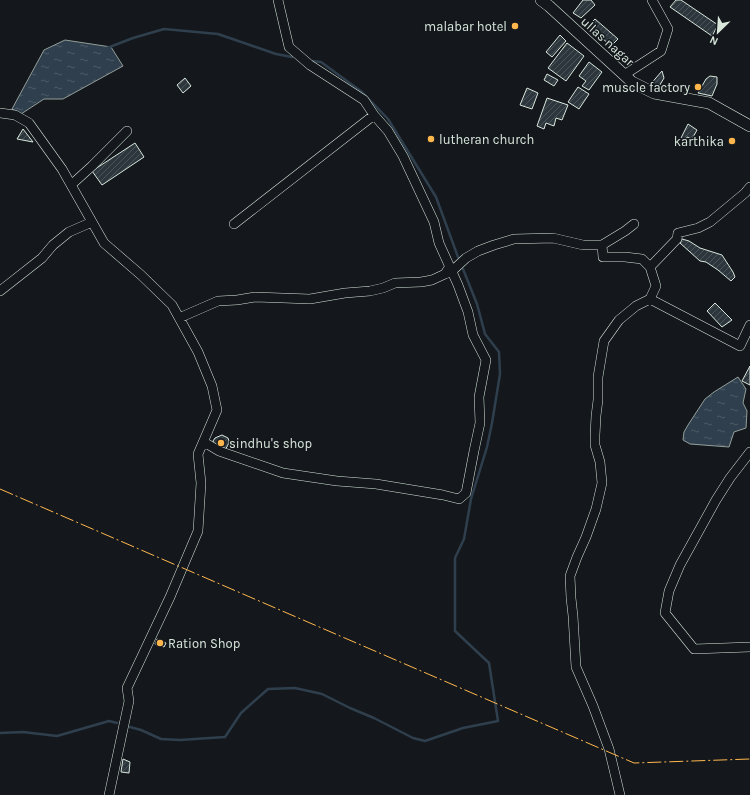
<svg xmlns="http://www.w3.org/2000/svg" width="750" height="795" font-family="Karla,sans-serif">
  <defs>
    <pattern id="water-ripples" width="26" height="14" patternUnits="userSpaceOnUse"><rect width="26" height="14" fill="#2f3f4d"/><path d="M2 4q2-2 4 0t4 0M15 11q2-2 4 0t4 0" fill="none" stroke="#4c5b66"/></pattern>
    <pattern id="building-hatch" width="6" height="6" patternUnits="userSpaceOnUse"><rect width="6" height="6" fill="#2c363c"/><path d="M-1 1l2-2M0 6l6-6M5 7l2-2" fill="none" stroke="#4a5358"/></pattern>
  </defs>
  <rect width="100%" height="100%" fill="#14181c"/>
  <path fill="url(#water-ripples)" stroke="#939e99" d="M65,40L111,47L123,66L63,99H44L21,114L12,109L44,50Z
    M738,377L746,389L743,403L747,411L746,428L734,432L729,447L690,444L683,440L684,432L688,425L705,399L714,392Z"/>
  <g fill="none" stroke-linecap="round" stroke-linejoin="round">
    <path stroke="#2f3f4d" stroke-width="2.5" d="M107,48L133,38L164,29L218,34L276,54L292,57
      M312,61L321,62L362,92L388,119L436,197L458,257
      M130,727L141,730L161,739L180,740L225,737L241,713L268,689L295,688L322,694L350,708L374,718L413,738L425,741L463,728L498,721L489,663L455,631V558L464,539L471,499L487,447L492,423L500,374L499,352L485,334L477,304L463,269
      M0,733L23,732L57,736L109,721L117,723"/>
  </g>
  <path fill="url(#building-hatch)" stroke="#d8e6dc" d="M583,0H591L595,5L581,18L573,13Z
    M676,0H681L718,25L712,36L670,7Z
    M595,19L618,39L611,46L602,38L600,39L593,32L595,30L589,25Z
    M560,35L566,41L552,57L546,52Z
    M567,43L584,56L566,81L548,68Z
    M589,62L602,72L589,90L582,86L586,81L579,76Z
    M662,71L664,78L658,88L649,86Z
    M547,74L558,80L554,86L544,80Z
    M710,76L717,77V84L712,96L698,93L706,79Z
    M185,78L191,86L183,93L177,85Z
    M578,87L589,94L579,109L568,102Z
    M527,88L538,93L532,109L520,105Z
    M547,98L568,105L562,120L556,118L554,126L546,123L544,129L537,126Z
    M688,124L697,130L691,141L689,140L690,138L687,137L686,140L681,138Z
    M23,129L33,142L17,139Z
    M135,143L144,157L102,185L92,171Z
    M682,239L689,241L700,248L722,255L733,272L735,277L731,281L718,270L706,262L700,261L680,243Z
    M715,303L732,320L722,327L707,311Z
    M750,366V385L742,381Z
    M222,435L228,438L229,441L228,445L225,450L215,446L213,441L215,438Z
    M157,639L166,643L164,647L155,644Z
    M123,759L130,762L129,773L121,772Z"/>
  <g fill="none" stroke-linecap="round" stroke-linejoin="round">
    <g stroke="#d8e6dc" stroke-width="10">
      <path id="minor" d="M624,75L661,51L668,29L652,0
        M0,113L15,115L29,123L62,169L104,243L141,275L172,305L198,352L212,386L217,410L198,454L201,483L198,531L170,597L127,688L129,701L109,795
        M71,185L92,166L127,131
        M234,224L374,115
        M602,245L625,231L634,224
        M650,267L677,239L678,233L698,228L710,222L745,193L750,187
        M445,274L452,271L466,258L478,251L494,245L514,239L553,238L583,245H602L603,257H625L642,259L650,267L656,286L650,299L636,306L619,320L604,341L598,377V400L596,416L595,435V445L600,462L602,483L596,509L586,537L577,557L570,576L571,598L573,616L576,667L593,706L609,749L620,795
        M0,291L42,258L53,245L69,232L92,222
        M650,299L740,346L750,325
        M179,318L218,301L237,300L255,297L310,299L345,293L370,291L383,288L395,283L421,282L432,280L445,274L448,269
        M204,442L219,451L283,473L337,481L376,484L443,495L459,499L466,493L474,451L480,423L479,397L486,360L473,335L468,312L458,285L439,243L434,222L403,156L388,131L374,115L364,100L310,65L289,47L278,0
        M750,452L730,478L716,500L680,565L669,591L665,613L694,649L750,647"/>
    </g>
    <g stroke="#d8e6dc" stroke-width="12">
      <path id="major" d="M541,0L549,6L632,82L654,93L709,103L750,126"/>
    </g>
    <use href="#minor" stroke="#14181c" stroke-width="9"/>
    <use href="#major" stroke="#14181c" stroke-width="11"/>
    <path stroke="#ffb74d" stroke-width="1" stroke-dasharray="14 3 2 3" stroke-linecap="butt" d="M0,489L634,763L750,759"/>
  </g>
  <g fill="#ffb74d" stroke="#14181c" stroke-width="1.5">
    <circle cx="515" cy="26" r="4"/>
    <circle cx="698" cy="87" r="4"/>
    <circle cx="431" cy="139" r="4"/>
    <circle cx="732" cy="141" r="4"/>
    <circle cx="221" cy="443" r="4"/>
    <circle cx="160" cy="643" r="4"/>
  </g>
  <g text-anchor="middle" stroke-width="3" stroke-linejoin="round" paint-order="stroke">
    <g font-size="13" fill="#d8e6dc" stroke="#14181c" text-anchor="end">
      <text x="507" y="31">malabar hotel</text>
      <text x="690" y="92">muscle factory</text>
      <text x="439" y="144" text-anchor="start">lutheran church</text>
      <text x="724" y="146">karthika</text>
      <text x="229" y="448" text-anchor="start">sindhu's shop</text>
      <text x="168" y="648" text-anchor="start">Ration Shop</text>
    </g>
    <g font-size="13" fill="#d8e6dc" stroke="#14181c">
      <text transform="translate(608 41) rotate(42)" y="5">ullas nagar</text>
    </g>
  </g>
  <g transform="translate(718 32) rotate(205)" stroke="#14181c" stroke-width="3" paint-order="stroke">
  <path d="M0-3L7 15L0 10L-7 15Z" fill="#d8e6dc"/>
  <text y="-6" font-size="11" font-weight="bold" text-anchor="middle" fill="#d8e6dc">N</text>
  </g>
</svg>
